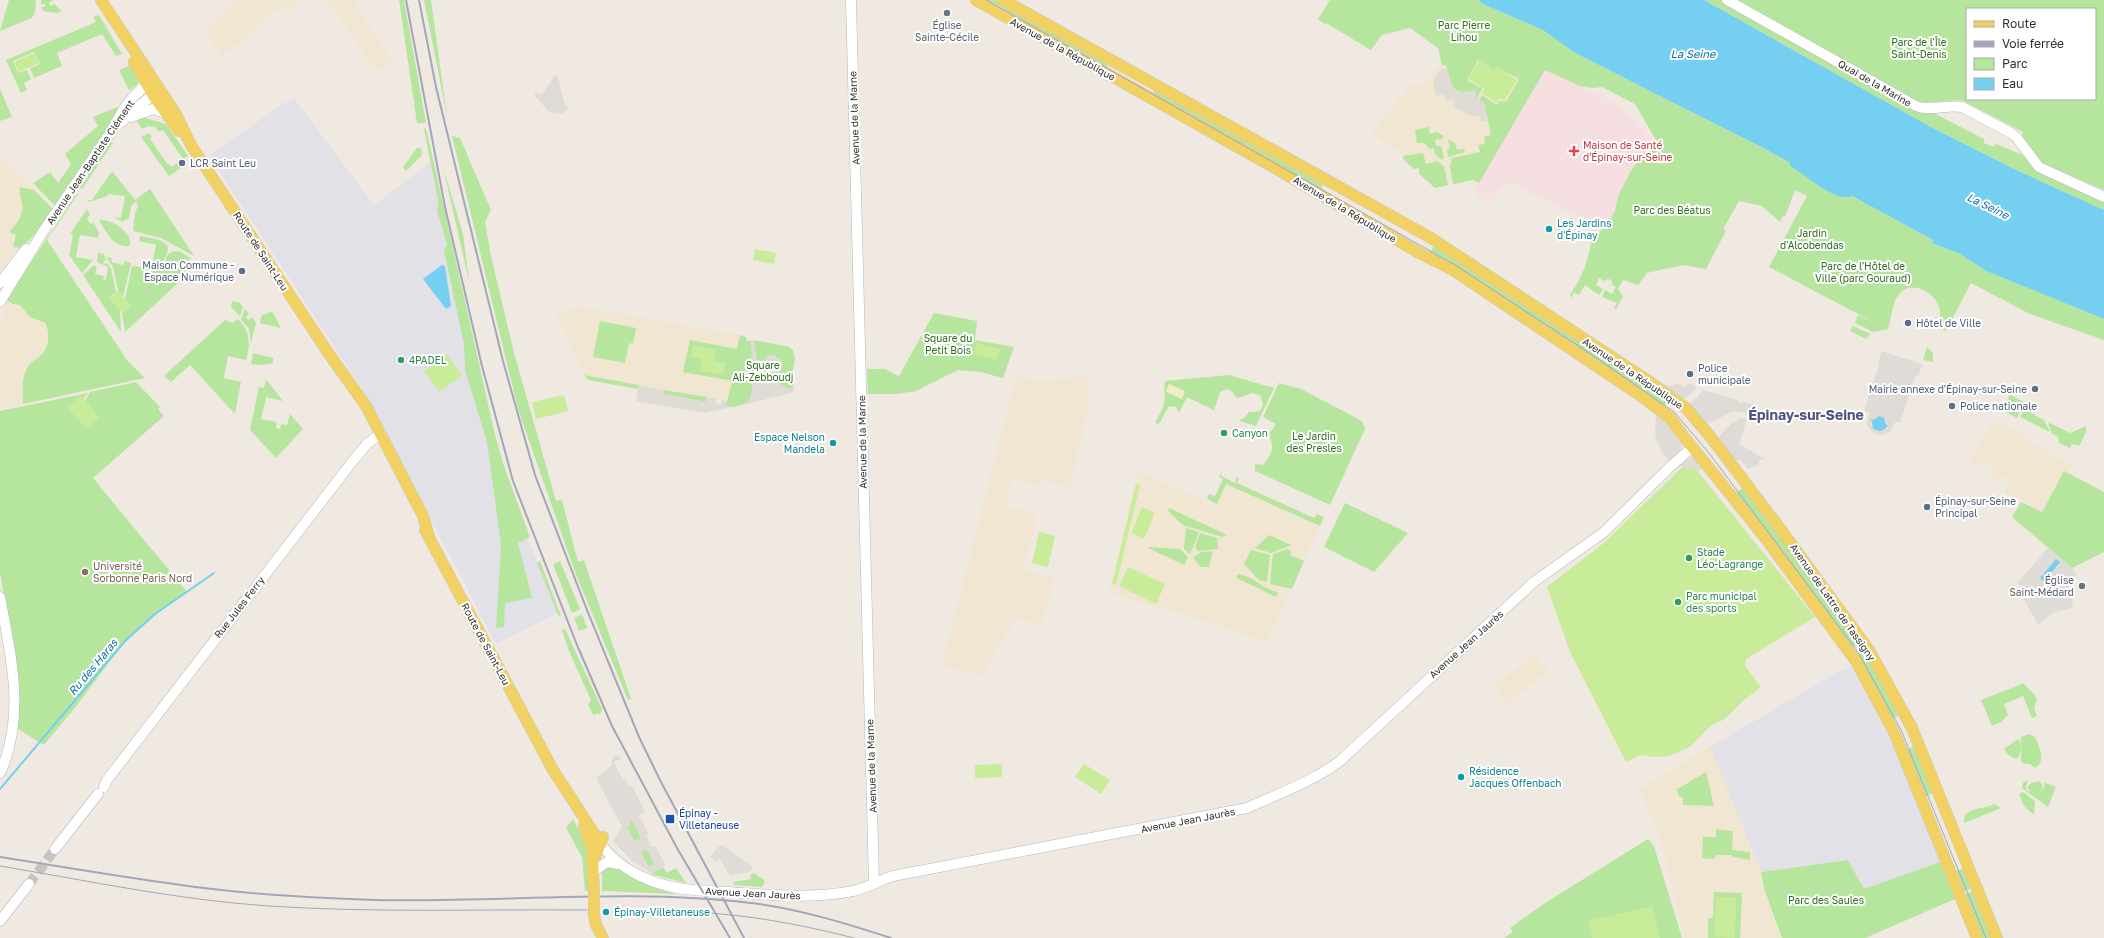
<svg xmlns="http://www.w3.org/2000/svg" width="2104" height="938" font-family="'Golos Text',sans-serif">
  <rect width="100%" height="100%" fill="#efe9e1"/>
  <path fill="#e3e1e8" d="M294,98L374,205L430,163L438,200L437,211L447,244L444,250L484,416L500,471L558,613L496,644L366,395L209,156L285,102L287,103Z
    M1851,667L1893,743L1940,862L1864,889L1848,860L1761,872L1710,747L1836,673Z"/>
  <path fill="#f0e6d1" d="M238,0H299L287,10L282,6L223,56L207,37L210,34L205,29Z
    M326,0H354L392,62L377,71Z
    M1483,58L1519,79L1473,180L1435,188L1419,174V168L1414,169L1403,159V155L1398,150L1394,147L1391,149L1372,132L1408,87L1429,82L1438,66Z
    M0,156H2L54,210L43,226L0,270Z
    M8,301L20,305L30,317L45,323L48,332V343L43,353L28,366L23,383V404L0,409V322Z
    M577,306L740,335L728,401L584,375L556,315Z
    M1090,376L1087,385L1090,400L1070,487L1040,480L1039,486L1012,479L1005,506L1038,515L1023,569L1054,577L1043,625L1016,618L982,675L942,665L1015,379L1019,377L1042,381Z
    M1998,422L2022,434V436L2041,448L2072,465L2067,473L2064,471L2042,512L2004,490L2010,480L2002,476L1997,483L1990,476L1995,470L1986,462L1982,466L1968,463L1992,424Z
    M1138,470L1216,507L1226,484L1320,526L1267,642L1219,625L1109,593Z
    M1537,650L1536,656L1548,670L1508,705L1495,687Z
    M1710,747L1761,872L1764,888L1782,938H1684L1662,844L1640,789Z"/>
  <path fill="#f5dfe0" d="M1545,69L1614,102L1635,120L1659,145L1641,157L1632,169L1618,196L1615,211L1606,227L1595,234L1582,220L1537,194L1533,195L1512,183L1502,186L1493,200H1485L1478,196L1476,188Z"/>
  <path fill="#b6e59e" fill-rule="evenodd" d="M9,0H36L35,12L32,18L0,31Z
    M41,0H53L49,3L50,6L54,4L62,11L57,13L43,11L41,7H45V4H41Z
    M399,0H404L426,123H417Z
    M424,0H431L447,116Z
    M983,0H996L1109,62L1105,69Z
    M1330,0H1478L1483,4L1543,30L1575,53L1771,152L1789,162L1791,167C1805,174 1836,204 1852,196L1933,240L1932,243L1960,254L1986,271L2104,319V340L2030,314L1971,283L1946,331L1937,327C1938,322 1941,316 1940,311C1938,293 1910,277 1898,296C1892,304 1891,320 1888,329L1873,332L1855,323L1858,315L1879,325L1769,267L1807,196L1795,190L1785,217L1783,216L1780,222L1762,206L1739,201L1723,229L1726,231L1706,269L1683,265L1647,273L1638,285L1623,280L1618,289L1623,297L1616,309L1614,308L1617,303L1602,297L1605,290L1612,294L1616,287L1612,285V281L1609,279L1604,281L1599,278L1596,285L1603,289L1599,295L1585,285L1579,295L1574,292L1571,298L1570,295C1583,275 1588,262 1592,237L1606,227L1615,211L1618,196L1632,169L1641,157L1659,145L1635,104L1602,87L1593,88L1580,86L1545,70L1479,183L1473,180L1453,184L1450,166L1452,158L1480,152L1478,145L1485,144L1484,137L1491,135L1484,103L1479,100L1482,95L1497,105L1500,101L1506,102L1519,79L1496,67L1494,70L1478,60L1467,80L1482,89L1477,99C1453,89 1452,92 1446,65H1442L1438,48L1410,28L1382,35L1371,50L1326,23L1324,24L1318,19Z
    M1704,0H1722L1829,59L1984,139V143L1994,147L1996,144L2026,156L2104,200V210L2012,168L1929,126Z
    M1738,0H2104V190L2040,162L2022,135L2023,132L1961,100L1920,103ZM1967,9H2095V99H1967Z
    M99,15L122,54L116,56L102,34L57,53L62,66L34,78L30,68L40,64L34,52L13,61L18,73L27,70L31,79L24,83L27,90L21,93L6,60L96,22L93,17Z
    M130,65L138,82L136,86L129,90L119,70Z
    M1156,88L1325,181L1320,189L1152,96Z
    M0,89L12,117L0,121Z
    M117,107L120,112L56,207L33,183L50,172L58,183L71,164L65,154L98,126L93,117Z
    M142,117L166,124L188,156L183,159L163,130L159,132L155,127L149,126L142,129L136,120Z
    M1429,127L1430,134L1437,132L1444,136L1442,139L1435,140L1436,146H1441L1444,158L1442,160L1435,154L1434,148L1430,149L1424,143H1417L1415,130Z
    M426,128L495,435L504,466L530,537L518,543L532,598L505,603L504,627L496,628L501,545L492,478L487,442L465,370L464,344L444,250L447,244L437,211L438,200L424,129Z
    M149,133L152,137L150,139L168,165L169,164L172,167L177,163L181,168L169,176L141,137Z
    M452,136L460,138L491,210L485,222L491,256L514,353L556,501L562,500L578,562L584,560L631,699L628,700L575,572L518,409Z
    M1448,139L1455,143L1457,150L1464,149L1465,152L1448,157L1447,149H1450Z
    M111,142L113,143L82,189L80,187Z
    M417,148H421L422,155L406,171L403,167Z
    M1423,153L1426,164L1438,161L1444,167L1448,185L1435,188L1419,174V168L1414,169L1403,159V156Z
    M443,167L463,234L469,281Z
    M112,171L135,200L150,189L194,256L161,238L133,231L135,213L138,206L136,201L131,206L129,218L122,222L114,217L121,218L125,196L108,194V196L89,202L88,200H92Z
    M20,187L34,190L54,210L43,226L21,248L13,247L16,234H12L10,231C19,222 25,212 21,200C20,194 19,192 20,187Z
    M77,193L78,194L47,240L127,360L145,378L23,404C23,393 21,377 28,367C30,363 35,360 39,357C49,349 51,334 45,323L30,317L20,305L13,304L6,300Z
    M87,209L90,215L87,218L90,224L94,223L100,235L98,234V238L80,235L76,257L93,260L82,273L69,255L73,235L70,234Z
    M99,220C112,219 133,232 130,246C112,247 107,233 99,220Z
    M140,236L160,240L167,245L168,250L162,264L152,266L156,245L139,241Z
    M1435,244L1670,400L1663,409L1429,255Z
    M174,251L181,252L192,259L164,264L167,255Z
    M98,253L104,254L106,261H104L103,263L107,264V262L111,269L116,292L109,297L120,310L121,332L83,275L94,265L97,267L95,274L104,276L103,279L106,280L108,267L97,262Z
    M106,257L112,258L111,262L123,265L125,261L131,263L123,297L118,290L113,267Z
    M183,263H190V272L125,332L122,313L131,306L125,299L132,266L153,268Z
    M232,301L239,302L243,307L240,316L231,307Z
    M245,308L249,314L246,317L249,320L252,317L256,323L251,343L249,329L241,319Z
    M272,311L281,328L260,323L261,316Z
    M934,313L977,321L975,340L1014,347L1003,378L980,372L958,370L916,391L896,394H868L867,369H885L899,376Z
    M238,319C250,332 251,343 246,360L228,356L224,378L241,382L235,414L190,365L171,382L164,376L225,320L232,323Z
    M600,321L636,328L633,344L629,343L625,363L593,357Z
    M1853,326L1870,334L1866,339L1850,331Z
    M740,335L746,337L747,341L754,340L789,347L793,350L795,358L792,376L794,392L733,407L726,406L732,381L683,372L690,340L737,349Z
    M1927,347L1933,353V362L1923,360Z
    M253,353L273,358V363L261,365L251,364Z
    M584,375L639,385L638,389L588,380Z
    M1229,375L1274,388L1256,426L1239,421L1245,417L1249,412H1256L1261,410L1263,405L1261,396L1253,393L1237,398L1230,390L1226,389L1220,392L1214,410L1187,397L1179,413L1176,407L1169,406L1159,424L1155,423C1158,417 1162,410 1164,404C1166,396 1163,390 1165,381Z
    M266,379L283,401L266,397L261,419L277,422L276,428L280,429L281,424L287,425L290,414L303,429L276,458L250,430L259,387L264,388Z
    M136,382L160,407L158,409L164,416L93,478L187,592L154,616L121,646L78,704L44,745L18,729L19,689L0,572V411L88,393L83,399L80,396L99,418L85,401L90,392Z
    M1279,383L1301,389L1362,421L1365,429L1330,505L1255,471V464L1263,465C1273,453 1274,449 1269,434L1276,424L1263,417Z
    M664,390L707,397L706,402L663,394Z
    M2010,395L2025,403L2017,418L2002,410Z
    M2024,409L2044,420L2050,432L2020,417Z
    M2050,423L2070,433L2086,426V432L2079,446L2072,444L2070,448L2059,443L2058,437L2052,434L2048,424Z
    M1222,470L1221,476L1235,483L1237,477L1239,478L1237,483L1314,518L1317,514L1324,517L1320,526L1226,484L1217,504L1207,499L1209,494L1215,496L1223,479L1219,477Z
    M2064,471L2104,492V552L2072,568L2012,517L2021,502L2042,512Z
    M1744,487L1860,643L1851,648L1734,494Z
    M1345,503L1408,533L1374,572L1324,547Z
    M1169,508L1227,535H1228L1222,537L1183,525L1168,511Z
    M1186,528L1199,532L1190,554L1184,549Z
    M1200,533L1217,538L1218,549L1198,551L1195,547Z
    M1269,535L1291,545L1271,553L1255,548Z
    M1149,547L1180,549L1188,557L1184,565L1148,548Z
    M1287,549L1291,551L1290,555L1304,561L1292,589L1270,584L1273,554Z
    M1251,550L1270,555L1267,582L1259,580L1244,564Z
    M1213,551L1209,567H1201L1193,558L1201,552Z
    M540,561L561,616L559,617L537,563Z
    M560,561L580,609L572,613L553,564Z
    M1238,574C1253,576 1262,589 1278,592L1276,597L1236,578Z
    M582,614L587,628L579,631L574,618Z
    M565,629L602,709L600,715L598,713L593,715L588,704L591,700L569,651L562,630Z
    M1863,647L1901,714L1892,719L1854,652Z
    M2024,683C2027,689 2033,691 2037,699L2034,707L2037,716L2032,718L2023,696L2004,704L2008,715L2001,722L1992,726L1981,700Z
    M2029,734L2035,737C2039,746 2047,761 2035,768L2030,764H2024L2021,761V737Z
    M2018,739C2023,742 2020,752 2019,757L2016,759L2008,755L2004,749Z
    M1917,745L1936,792L1924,797L1905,750Z
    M1706,772L1714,806L1683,805V797H1680L1676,790Z
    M2038,780L2056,787L2048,807L2022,788L2023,783L2026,781H2028L2026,786L2027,791H2039H2031L2027,788L2031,783L2039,781L2043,786L2040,791L2044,788L2045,783Z
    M2023,792L2035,801L2034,815L2024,806L2019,794Z
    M1994,804L2001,808L1964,823C1962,806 1985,810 1994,804Z
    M573,819L587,846L589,891H585L582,857L566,828Z
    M632,820L641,838L640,840H638L635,843L627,827L630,826V821Z
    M1716,829L1733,831L1732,850L1750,852V860L1733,857L1732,855H1715V859L1702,858L1703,837H1716Z
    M1648,839L1654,846L1682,938H1504L1513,932L1510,928L1545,903Z
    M644,848L647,849L655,865L648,866L641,853Z
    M1848,860L1864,889L1940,862L1955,899L1865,938H1782L1764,888L1761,872Z
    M611,866L658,889L677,894L602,891V871L606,868Z
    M663,867L667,873L676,868L686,883L651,874Z
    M1966,867L1974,887L1962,892L1954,872Z
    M754,873L765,881L762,887L734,885L733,882L751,879L750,875Z
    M1975,890L1994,938H1981L1963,895Z
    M1714,892L1742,893L1740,938H1708V918H1713Z"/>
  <path fill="#f3ecc5" d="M1169,384L1185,391L1182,399L1166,392Z"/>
  <path fill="#c9ec9a" d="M34,53L39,63L19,72L14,62Z
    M1479,61L1494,70L1496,67L1517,80L1504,101L1500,98L1497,103L1482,93L1484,89L1468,79Z
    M755,249L776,253L774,264L753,260Z
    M118,290L131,306L122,313L109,297Z
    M977,343L1000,349L996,360L974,354Z
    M693,345L716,349L714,361L726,363L723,375L700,371L702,359L691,357Z
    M447,354L462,376L439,392L424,371Z
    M564,395L568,411L536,419L532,402Z
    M81,396L99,418L86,429L67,407Z
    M1682,467L1696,469L1815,617L1746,659L1745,666L1761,687L1744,700L1725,719L1710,726L1690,747L1669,756L1654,757L1641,755L1626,762L1570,652L1547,587L1605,542Z
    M1136,484L1140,485L1116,585L1112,584Z
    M1142,507L1155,513L1144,539L1131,533Z
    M1039,532L1055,536L1048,567L1032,563Z
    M1128,567L1165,584L1156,604L1119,586Z
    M1002,764V777L975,778V765Z
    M1084,764L1110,780L1101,794L1075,777Z
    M1716,897L1736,898L1735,938L1714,937Z
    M1652,906L1660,938H1592L1588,921Z"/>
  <path fill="#dfdcd8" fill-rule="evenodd" d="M1447,68L1451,85L1460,93L1475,90L1477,98L1484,103L1487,121L1480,122L1479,116L1472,117L1454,106L1453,99L1446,101L1444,94L1436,96L1433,80L1439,71Z
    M555,75L558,77L564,102L569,109L562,114L549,112L534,95L538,92L539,94L543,93Z
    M754,340L757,360L763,361L769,355H774L782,361L781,371L777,374L769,375L768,378L788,388L794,387V392L746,404L747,401H749L753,384L743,381L749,358H751L752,355L750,341Z
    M1882,351L1922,364L1919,375L1915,377L1900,423L1895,422L1890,432L1882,435H1877L1870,430L1867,424L1869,413L1864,411L1879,365L1878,362ZM1871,419L1888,425L1887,428L1882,431L1871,425Z
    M1663,383L1668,386L1677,384L1686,387L1687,383L1696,386L1694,391L1683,399L1661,387Z
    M639,385L664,390V394L706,402L707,397L717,399L716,404L721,405L722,400L727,401L726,406L733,407L704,413L636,401Z
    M1702,390L1738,400V402L1741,403L1742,401L1754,405L1751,414L1733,411L1714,421L1706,423L1688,404L1698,397Z
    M1659,414L1670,424L1682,443L1681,449L1669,461L1663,454L1656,440L1655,427L1656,417Z
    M1740,418L1747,419L1739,444L1765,459L1759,460V464L1748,469L1740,459L1734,463L1719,440L1720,435L1732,423Z
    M1693,457L1705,466L1698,472L1695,469L1682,467L1681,464Z
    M2048,548L2070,566L2077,574L2068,585L2073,601L2072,608L2053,613L2038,625L2020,592L2022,591L2018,582Z
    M619,755L621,759L614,762L623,780L625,779L629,787L632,786L645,812L639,816L649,834L646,835L652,847L655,846L666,865L651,873L631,860L613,841L622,827L596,778L611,766L613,757ZM632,820L641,838L640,840L638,839L635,842L627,827L630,825V821ZM644,848L645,850H647L655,865L647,866L641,853L644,851Z
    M722,845L753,867L750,872L730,876L720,859L715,862L710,857L719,846L721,847Z"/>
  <path fill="#75cff0" d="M1478,0H1704L1929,126L2012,168L2104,210V319L1986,271L1960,254L1932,243L1933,240L1852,196C1836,204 1805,174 1791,167L1789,162L1771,152L1575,53L1543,30L1483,4Z
    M442,265L445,266L451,306L446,309L423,279Z
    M1880,416L1884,418L1886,425H1888C1885,432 1878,432 1873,428L1871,419L1873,420Z
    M2056,559L2060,562L2044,582L2040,578Z"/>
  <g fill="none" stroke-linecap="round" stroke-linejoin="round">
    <path stroke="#75cff0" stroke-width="2" d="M0,789L126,640L155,614L214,573"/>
    <path stroke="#c8c4bd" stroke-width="10" stroke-dasharray="10 5" stroke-linecap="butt" d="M29,884L55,849"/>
    <g stroke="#b4b7c1" stroke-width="11">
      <path id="secondary" d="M851,0L874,883
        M1727,0L1916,106C1930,112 1947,104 1962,107L2011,133L2017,138L2039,167L2104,197
        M131,117L153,109L165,113
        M120,123L135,109L158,91
        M0,283L26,249
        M0,302L44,230L109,135L125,107L132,98L152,80
        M0,597C11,656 26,716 0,773
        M104,787L107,780L352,462L367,444L381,433
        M601,844C617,867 645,881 672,887C690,891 710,891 729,892C770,895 813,899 853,891C867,888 880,880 893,876L1247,808C1278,794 1312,782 1340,761L1535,581L1603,533L1671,466L1693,447
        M55,849L98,794
        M597,869L607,862L618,864
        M0,921L29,884"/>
    </g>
    <g stroke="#c9c9c9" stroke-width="12">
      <path id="primary" d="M101,0L176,114L191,145L258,247L329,354L366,406L423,516L429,536
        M976,0L1275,168L1419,253L1453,270L1641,396L1670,418L1681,433L1766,539L1855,660L1894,732L1977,938
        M1003,0L1431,238L1650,382L1686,408L1709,435L1776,523L1869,650L1912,728L1997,938
        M134,62L153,95L179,131
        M425,530L553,770L601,844
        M584,826L592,850L594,892
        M593,862L603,837
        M594,915L596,925L603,938"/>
    </g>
    <use href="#secondary" stroke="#fff" stroke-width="10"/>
    <use href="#primary" stroke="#f2d163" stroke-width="11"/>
    <path stroke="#a3a6b8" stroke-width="1" d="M986,0L1455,265L1591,354L1674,412L1709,453L1858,652L1901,730L1986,938
      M0,866C90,881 178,900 269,906C375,913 481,909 587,910
      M623,910C656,911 689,911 721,914C766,918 811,927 854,938"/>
    <path stroke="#a3a6b8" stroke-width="2" d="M406,0L445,207L482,366L513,481L577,645L612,726L677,848L730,938
      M419,0L436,87L503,361L535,475L587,610L639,737L660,780L744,938
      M0,857C58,866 116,876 174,884C241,894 309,898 376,900C501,903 626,888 751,903C799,909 845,923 891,938"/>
    <g stroke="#c9c9c9" stroke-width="12" stroke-linecap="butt">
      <path id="primary-bridge" d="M594,892V915"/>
    </g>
    <use href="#primary-bridge" stroke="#f2d163" stroke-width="11"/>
  </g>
  <g fill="#6b7280" stroke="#fff" stroke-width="1.5">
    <circle cx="947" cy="13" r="4"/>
    <circle cx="2082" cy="586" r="4"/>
  </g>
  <path fill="#e0444e" stroke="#fff" stroke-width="1.5" d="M1572 145h4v4h4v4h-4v4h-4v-4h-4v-4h4z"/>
  <g fill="#5c6f8a" stroke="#fff" stroke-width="1.5">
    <circle cx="182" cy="163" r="4"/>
    <circle cx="242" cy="271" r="4"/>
    <circle cx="1908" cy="323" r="4"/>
    <circle cx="1690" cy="374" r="4"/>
    <circle cx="2035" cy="389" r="4"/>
    <circle cx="1952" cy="406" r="4"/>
    <circle cx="1927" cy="507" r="4"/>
  </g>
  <g fill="#0f9aa8" stroke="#fff" stroke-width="1.5">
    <circle cx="1549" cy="229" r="4"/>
    <circle cx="833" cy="443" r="4"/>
    <circle cx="1461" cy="777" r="4"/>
    <circle cx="606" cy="912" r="4"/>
  </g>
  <g fill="#2e9e5b" stroke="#fff" stroke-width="1.5">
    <circle cx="401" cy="360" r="4"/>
    <circle cx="1224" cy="433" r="4"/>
    <circle cx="1689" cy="558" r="4"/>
    <circle cx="1678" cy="602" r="4"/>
  </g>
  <circle fill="#8d6e63" stroke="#fff" stroke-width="1.5" cx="85" cy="572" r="4"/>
  <rect fill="#1a4fb4" stroke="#fff" stroke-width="1.5" x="665" y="814" width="10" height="10" rx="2"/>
  <g text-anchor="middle" stroke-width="4" stroke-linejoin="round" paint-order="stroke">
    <g font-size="10" fill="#5b616d" stroke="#fff">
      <text x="947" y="29">Église<tspan x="947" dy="12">Sainte-Cécile</tspan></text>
      <text x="2074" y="584" text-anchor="end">Église<tspan x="2074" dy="12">Saint-Médard</tspan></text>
    </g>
    <g font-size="10" fill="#2c6e1b" stroke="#fff">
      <text x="1464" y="29">Parc Pierre<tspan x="1464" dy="12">Lihou</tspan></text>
      <text x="1919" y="46">Parc de l'Île<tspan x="1919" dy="12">Saint-Denis</tspan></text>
      <text x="1672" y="214">Parc des Béatus</text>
      <text x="1812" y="237">Jardin<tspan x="1812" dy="12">d'Alcobendas</tspan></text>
      <text x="1863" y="270">Parc de l'Hôtel de<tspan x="1863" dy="12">Ville (parc Gouraud)</tspan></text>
      <text x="948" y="342">Square du<tspan x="948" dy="12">Petit Bois</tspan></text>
      <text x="763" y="369">Square<tspan x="763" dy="12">Ali-Zebboudj</tspan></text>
      <text x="1314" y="440">Le Jardin<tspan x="1314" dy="12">des Presles</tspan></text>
      <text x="1826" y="904">Parc des Saules</text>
    </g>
    <g font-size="10" fill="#2e2e2e" stroke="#fff">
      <text transform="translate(1063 49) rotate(29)" y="4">Avenue de la République</text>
      <text transform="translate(1875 83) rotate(30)" y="4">Quai de la Marine</text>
      <text transform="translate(854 118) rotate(-92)" y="4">Avenue de la Marne</text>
      <text transform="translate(90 162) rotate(-56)" y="4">Avenue Jean-Baptiste Clément</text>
      <text transform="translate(1345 209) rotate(31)" y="4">Avenue de la République</text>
      <text transform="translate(261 251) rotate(57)" y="4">Route de Saint-Leu</text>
      <text transform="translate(1633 373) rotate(34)" y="4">Avenue de la République</text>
      <text transform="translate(862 442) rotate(-91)" y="4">Avenue de la Marne</text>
      <text transform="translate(1833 602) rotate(55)" y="4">Avenue de Lattre de Tassigny</text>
      <text transform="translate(239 607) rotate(-52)" y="4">Rue Jules Ferry</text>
      <text transform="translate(486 644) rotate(62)" y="4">Route de Saint-Leu</text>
      <text transform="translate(1466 644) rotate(-42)" y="4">Avenue Jean Jaurès</text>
      <text transform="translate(871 766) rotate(-92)" y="4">Avenue de la Marne</text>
      <text transform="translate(1188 820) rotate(-11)" y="4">Avenue Jean Jaurès</text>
      <text transform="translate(753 893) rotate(3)" y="4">Avenue Jean Jaurès</text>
    </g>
    <g font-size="10" fill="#be3a42" stroke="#fff" text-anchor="start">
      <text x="1583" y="149">Maison de Santé<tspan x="1583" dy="12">d'Épinay-sur-Seine</tspan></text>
    </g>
    <g font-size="10" fill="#4e5e75" stroke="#fff" text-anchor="start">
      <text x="190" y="167">LCR Saint Leu</text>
      <text x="234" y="269" text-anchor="end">Maison Commune -<tspan x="234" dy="12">Espace Numérique</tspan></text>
      <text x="1916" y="327">Hôtel de Ville</text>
      <text x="1698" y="372">Police<tspan x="1698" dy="12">municipale</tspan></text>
      <text x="2027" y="393" text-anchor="end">Mairie annexe d'Épinay-sur-Seine</text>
      <text x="1960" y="410">Police nationale</text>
      <text x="1935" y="505">Épinay-sur-Seine<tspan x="1935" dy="12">Principal</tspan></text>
    </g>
    <g font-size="10" fill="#0d838f" stroke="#fff" text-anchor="start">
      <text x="1557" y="227">Les Jardins<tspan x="1557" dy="12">d'Épinay</tspan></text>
      <text x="825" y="441" text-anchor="end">Espace Nelson<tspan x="825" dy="12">Mandela</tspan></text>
      <text x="1469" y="775">Résidence<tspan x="1469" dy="12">Jacques Offenbach</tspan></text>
      <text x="614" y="916">Épinay-Villetaneuse</text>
    </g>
    <g font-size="10" fill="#27864d" stroke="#fff" text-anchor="start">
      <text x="409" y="364">4PADEL</text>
      <text x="1232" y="437">Canyon</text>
      <text x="1697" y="556">Stade<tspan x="1697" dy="12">Léo-Lagrange</tspan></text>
      <text x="1686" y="600">Parc municipal<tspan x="1686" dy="12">des sports</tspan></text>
    </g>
    <g font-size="10" fill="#785e54" stroke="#fff" text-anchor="start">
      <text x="93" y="570">Université<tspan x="93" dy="12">Sorbonne Paris Nord</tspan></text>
    </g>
    <g font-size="10" fill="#164399" stroke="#fff" text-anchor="start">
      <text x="679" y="817">Épinay -<tspan x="679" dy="12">Villetaneuse</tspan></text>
    </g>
    <g font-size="11" font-style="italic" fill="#0d6fa3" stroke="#fff">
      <text x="1693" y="58">La Seine</text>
      <text transform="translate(1988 206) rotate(26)" y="4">La Seine</text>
      <text transform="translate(93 667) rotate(-50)" y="4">Ru des Haras</text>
    </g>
    <g font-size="14" font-weight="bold" fill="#4d5680" stroke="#fff">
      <text x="1806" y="420">Épinay-sur-Seine</text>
    </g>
  </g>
  <rect x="1966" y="8" width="130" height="92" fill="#ffffff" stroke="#ababab"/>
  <rect x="1974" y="21" width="20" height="6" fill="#f2d163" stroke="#ababab"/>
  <text x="2002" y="28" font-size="12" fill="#2e2e2e">Route</text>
  <rect x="1974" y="41" width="20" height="6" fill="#a3a6b8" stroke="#ababab"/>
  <text x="2002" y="48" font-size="12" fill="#2e2e2e">Voie ferrée</text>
  <rect x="1974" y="58" width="20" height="12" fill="#b6e59e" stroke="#ababab"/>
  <text x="2002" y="68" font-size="12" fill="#2e2e2e">Parc</text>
  <rect x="1974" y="78" width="20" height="12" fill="#75cff0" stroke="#ababab"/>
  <text x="2002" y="88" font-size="12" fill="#2e2e2e">Eau</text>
</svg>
